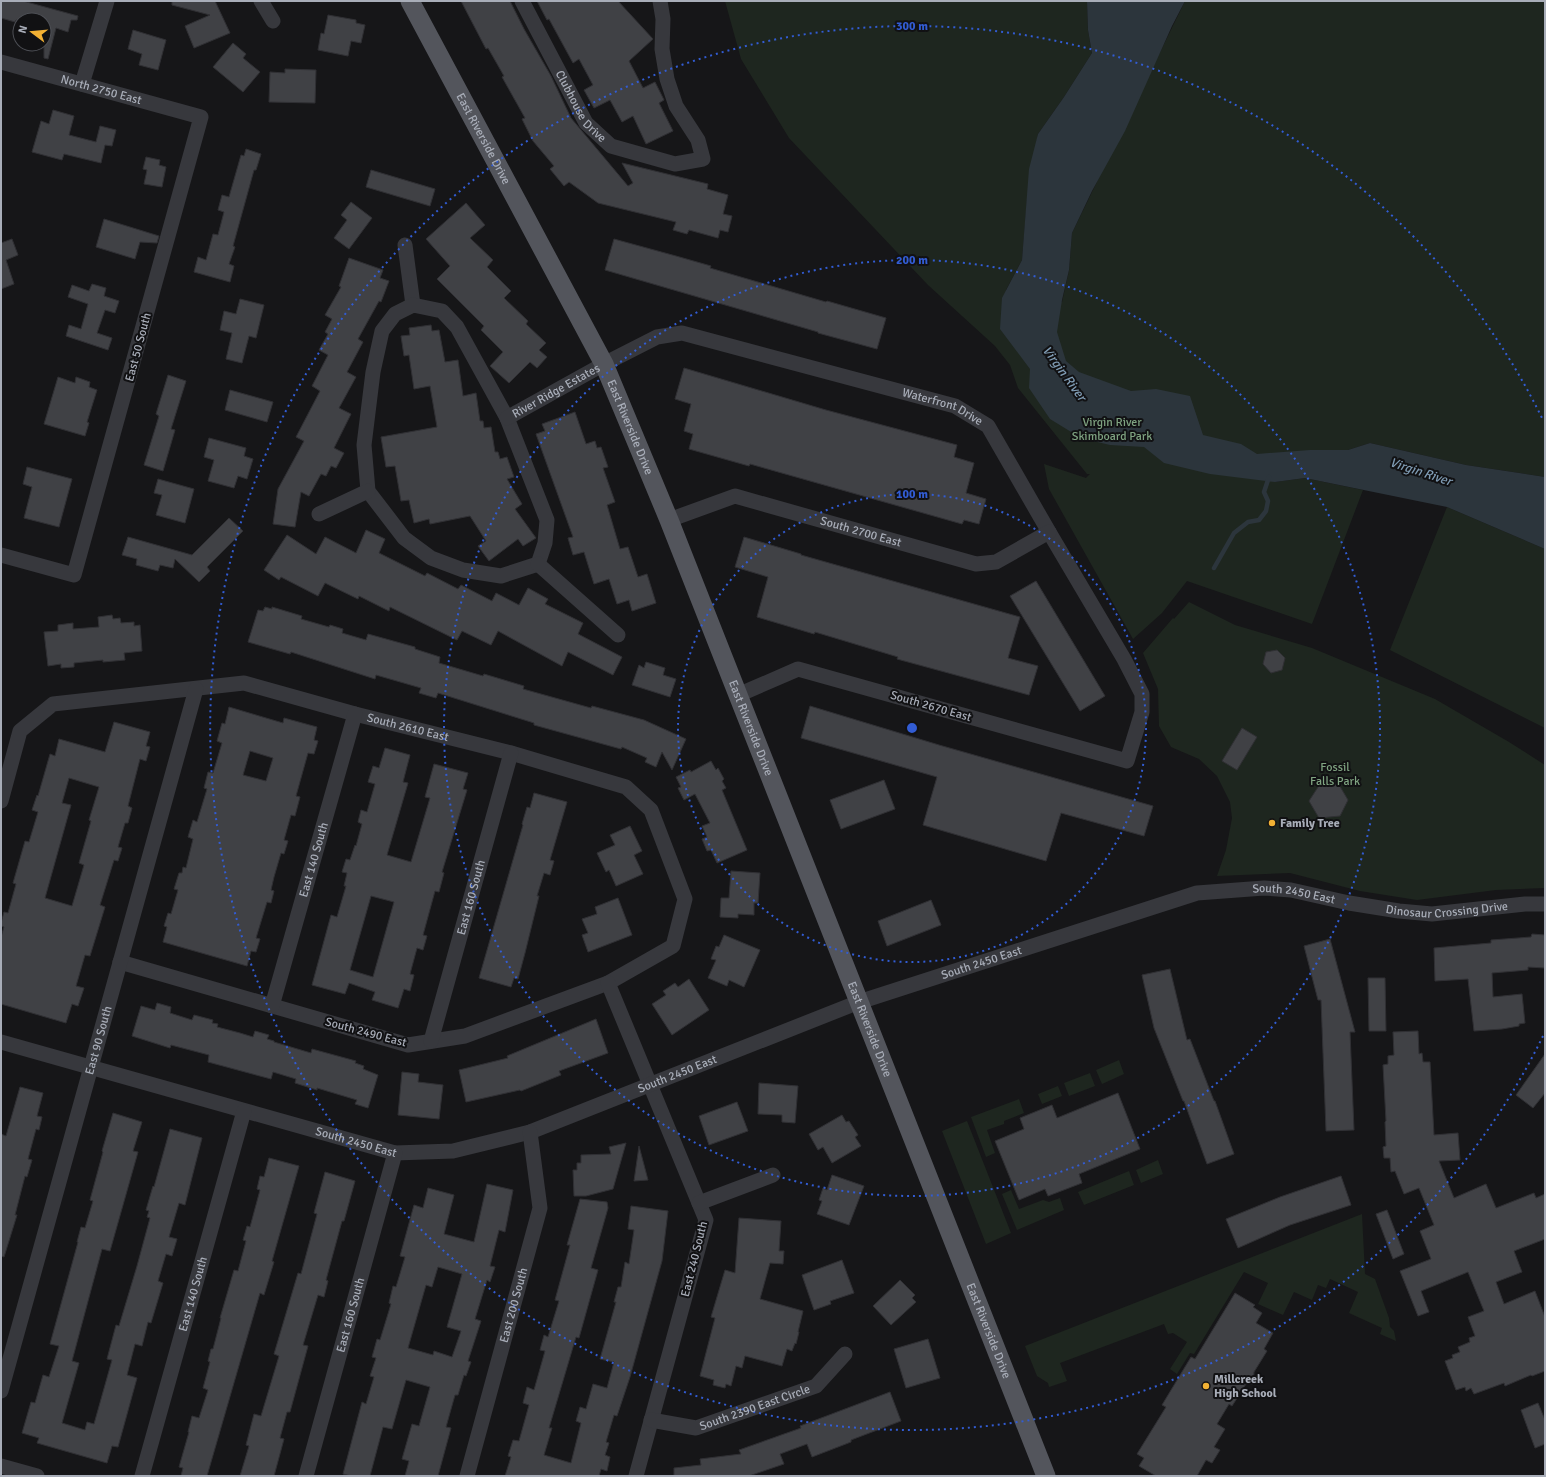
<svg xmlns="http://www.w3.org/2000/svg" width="1546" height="1477" font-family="Signika,sans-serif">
  <rect width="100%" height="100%" fill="#161618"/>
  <path fill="#1e261f" d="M725,1H1087L1088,30L1092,53L1064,97L1038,134L1027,200L1022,260L1006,290L1062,302L1069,270L1072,233L1185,1H1545V477L1466,465L1370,443L1348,450H1310L1275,482L1305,478L1363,490L1312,624L1187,581L1162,613L1133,639L1049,489L1044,464L1086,478L1090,474H1087L1018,388L1010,365L995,346L928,285L789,138L741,59Z
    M1447,507L1545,549V728L1390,650Z
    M1189,602L1235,625L1312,648L1435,699L1509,742L1545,765V888L1496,890L1417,900L1360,891L1290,873L1217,876L1226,850L1232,818L1230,802L1217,776L1199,759L1171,747L1159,726L1158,689L1143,653L1173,618L1174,619Z
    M1119,1060L1124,1074L1102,1084L1096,1070Z
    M1090,1073L1095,1086L1069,1096L1064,1083Z
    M1058,1086L1062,1096L1042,1104L1038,1094Z
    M1019,1099L1024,1113L1004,1121V1124L987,1130L995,1153L986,1157L971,1117Z
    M967,1121L1011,1233L986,1244L942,1131Z
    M1158,1160L1163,1174L1141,1183L1136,1170Z
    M1129,1171L1134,1185L1084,1205L1078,1192Z
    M1011,1190L1019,1209L1043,1200L1049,1202L1060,1198L1064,1210L1017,1230L1002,1194Z
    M1362,1214L1365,1274L1375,1279L1389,1318L1390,1327L1394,1331L1396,1341L1380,1334L1382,1328L1349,1313L1358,1292L1330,1279L1326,1288L1318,1285L1312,1300L1294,1292L1283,1315L1258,1304L1268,1283L1244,1272L1194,1354L1190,1353L1177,1374L1170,1369L1187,1342L1173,1333L1168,1334L1164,1324L1060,1363L1067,1381L1049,1387L1048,1383L1037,1376L1025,1346Z"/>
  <path fill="#2c353c" d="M1087,1H1185L1172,26L1125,131L1092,191L1072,233L1069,270L1062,300L1057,332L1066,361L1079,372L1131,391L1156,389L1190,396L1203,435L1241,444L1257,454L1310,450H1348L1370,443L1466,465L1545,477V549L1447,507L1305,478L1275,482L1210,474L1164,463L1144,447L1110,445L1081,438L1050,419L1029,388L1030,369L1000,329L1002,298L1022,260L1029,169L1038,134L1064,97L1092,53L1088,30Z"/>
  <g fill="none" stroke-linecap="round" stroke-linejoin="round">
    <path stroke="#2c353c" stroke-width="4.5" d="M1214,568L1234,533L1248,522L1259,520L1266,511L1268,501L1264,492L1269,477"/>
  </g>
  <path fill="#404145" stroke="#303034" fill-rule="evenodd" d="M1,1H23L78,16L77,20H71L68,32L56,28L48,59L44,58V20H16L15,22L1,18Z
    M172,1H215L230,33L194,48L185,26L210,15L172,5Z
    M461,1H510L524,29L551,76L571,118L628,186L633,183L622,163L708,184L707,189L728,195L723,214L732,216L728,232L720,230L718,238L689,230L687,234L673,230L676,222L598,203L569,182L564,186L550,169L554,166L533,141L522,119L525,118L502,77L504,76L488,48L486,49Z
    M537,1H618L653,39L629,61L643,88L655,82L664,100L659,103L673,131L646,144L633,116L622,122L610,100L594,108L584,90L593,85L579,59L573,63L549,19L547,20Z
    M328,15L356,20V23L365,25L361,43L351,41L348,56L318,50L321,33L324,34Z
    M133,30L166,40L158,70L139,65L142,54L128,49Z
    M233,43L246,54L243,58L260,72L243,92L213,67Z
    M285,69L316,70L315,103L269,102L270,72L285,73Z
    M53,110L74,116L69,135L96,142L100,126L116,130L112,146L105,145L101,163L64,154L62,160L32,152L41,121L49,124Z
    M246,149L261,154L256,170H254L233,246L235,247L229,264L234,266L230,282L194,272L198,257L206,260L213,234L218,235L224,212L218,210L222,195L229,197L241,155L244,156Z
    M146,157L160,160L159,165L166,167L162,187L144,184L147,170L143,169Z
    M371,170L435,189L430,206L366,187Z
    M351,202L372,218L349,249L334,238L347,220L341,215Z
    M466,203L485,225L470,238L493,260L487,267L511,291L504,298L528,321L526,324L546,343L539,350L547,357L537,368L530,362L509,383L490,366L503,352L481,330L484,326L437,279L450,266L426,239Z
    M104,219L159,236L157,243L140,242L135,259L96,247Z
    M12,239L18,255L6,260L14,284L1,289V243Z
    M614,239L676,256L711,266L710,268L826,302L827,301L886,318L877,349L818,333V332L605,270Z
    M349,258L383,270L380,278L389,281L381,302L379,301L358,339L363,342L347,372L356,377L339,408L351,414L334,448L344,453L336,468L331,466L326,476L321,474L309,496L301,492L295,527L273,524L278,489L304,441L296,437L320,391L312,386L328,355L319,350L328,334L325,332L332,319L325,315L341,287L339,286Z
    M92,284L106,288L104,296L119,301L115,313L105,310L97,333L112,338L108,350L66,336L69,325L81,329L88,304L68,297L72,285L89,291Z
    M240,299L264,305L256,338L249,336L242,363L226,359L232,333L220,330L224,311L236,314Z
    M431,325L432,331L439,330L445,362L458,360L463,396L476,393L480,421H483L484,428L491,427L495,452H498L500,459L507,457L514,477L507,479L522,504L515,509L536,538L523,546L518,539L489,561L478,546L486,541L470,516L430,524L429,519L414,523L409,500L401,501L395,466L386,467L381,437L437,427L430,386L414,389L409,355L404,356L401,336L410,335L409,328Z
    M684,368L826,410L957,445L954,457L974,463L966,493L986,499L979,524L964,520L962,524L750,464L749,466L689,449L693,434L684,431L691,404L675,399Z
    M168,375L186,381L171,429L175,430L163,471L144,465L159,416L156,414Z
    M58,377L75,383L76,377L90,382L89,387L97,390L87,422L89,423L85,436L44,424Z
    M230,390L273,402L267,422L225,410Z
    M575,412L586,444L595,441L597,448L601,447L608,467L603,468L615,502L607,505L620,549L628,547L638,577L647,574L656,603L632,611L629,600L617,604L609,579L594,584L584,552L573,555L568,538L573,537L536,434L545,431L542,424Z
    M209,438L246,448L244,456L253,459L247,479L238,476L234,488L208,481L214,460L204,457Z
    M27,467L72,479L59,527L24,518L32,487L23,484Z
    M158,479L194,489L185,523L156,515L162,495L154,493Z
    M229,518L243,531L207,567L210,571L199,582L175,559L173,568L160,565L158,571L136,565L137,559L122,555L128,537L192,555Z
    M366,530L385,539L379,553L425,576L427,573L458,589L461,585L492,601L496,593L519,605L528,588L548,599L545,604L583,623L578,634L622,657L613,675L568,652L562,666L498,631L491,645L462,631L457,640L390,607L389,611L359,596L358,599L325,583L318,596L281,577L279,580L264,570L287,535L316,554L325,537L356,553Z
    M744,537L801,554V555L1020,617L1008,658L1038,666L1029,695L897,659L898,657L815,632L814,634L757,617L768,577L735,567Z
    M1036,581L1105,696L1080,711L1010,596Z
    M265,607L272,609V607L302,616L301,619L329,627L330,625L343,629L342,633L366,640L368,634L415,647V649L440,657L439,663L483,676L484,674L524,686L523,689L591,708L592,706L644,720L686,739L672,770L662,752L656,767L645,762L647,758L622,747L621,749L534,725V723L438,693L436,698L419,693L421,688L376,675L375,679L291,652L290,654L248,642L258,610L263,611Z
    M112,615L113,619L120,618L121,623L134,622V626L140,625L142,651L124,653L125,660L103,662V660L74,663V667L61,668V664L48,666L44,632L58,631V625L73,623V629L99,627L98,617Z
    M1277,650L1285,658L1282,670L1271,673L1263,664L1266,652Z
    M646,662L665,668L663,675L676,679L670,697L632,685L639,665L644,668Z
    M810,706L939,745L1153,806L1144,836L1061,813L1046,861L923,825L937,777L801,738Z
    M229,707L283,723L284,718L317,727L314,740L318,741L314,754L308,753L296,796L300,797L295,816L291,815L284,840L288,841L284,854L281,853L274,877L271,890L274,891L271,903L267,902L256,938L260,939L256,952L251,951L247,966L163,942L167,927L164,926L168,913L171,914L178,890L174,889L179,873H182L183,867L186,868L193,839L188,837L193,820L197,822L207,789L204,788L208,772L213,773L222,743L217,741L222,723L225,724ZM250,751L273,758L266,781L243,775Z
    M114,722L150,732L146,746L150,747L146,761L140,759L128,806L132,808L128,823H125L118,847L122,848L118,861L114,860L100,905L105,907L90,956L85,955L76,986L84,988L78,1006L72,1004L66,1023L1,1004V937L4,927L1,926V923L4,912L8,913L16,884L13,883L25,841L29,842L38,812L32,810L37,795L38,796L50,754L55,756L59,739L105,752ZM69,778L99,787L89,820L91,821L79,863L84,865L72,906L45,898L71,805L62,803Z
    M1242,728L1257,737L1237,770L1222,761Z
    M385,748L410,755L403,782L408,783L387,855L411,862L430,798L425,797L434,764L468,773L463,789L467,790L442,872L444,873L439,892L435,891L423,935L427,936L423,950L417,948L410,974L414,975L410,991L404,989L398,1008L372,1000L375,992L349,983L345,994L312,985L331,915L337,917L346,886H344L347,873L342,872L346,859L350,860L355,845L356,846L362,824L358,822L361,810L367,812L375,784L368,782L373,766L379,768ZM371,896L394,902L373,977L350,970Z
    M711,761L716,770L718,768L724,779L722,781L726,788L722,790L747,850L717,863L711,850L707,851L702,839L707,837L702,826L710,823L695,794L684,800L678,788L681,787L676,777L690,770L691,772Z
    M884,780L895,809L841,829L830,800Z
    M1338,783L1348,800L1340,816L1319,818L1309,801L1320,784Z
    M534,793L567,802L550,860L554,861L550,875L544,873L537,896H539L525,953L518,979L514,978L511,987L479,978L523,825L522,824L527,807L530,808Z
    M630,826L642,851L634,855L643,874L616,886L609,870L606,872L597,853L615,845L610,835Z
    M731,871L760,873L758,903H754V915L738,914V918L720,917L721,898H729Z
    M618,898L632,935L588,952L582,935L588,933L582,919L597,914L595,907Z
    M931,900L941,925L887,946L878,921Z
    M1532,934L1545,935V968L1528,967V970L1492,973L1493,997L1522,994L1525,1023L1519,1024V1026L1502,1029L1474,1031L1468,979L1435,981L1434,948L1491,943V940L1531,937Z
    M724,935L760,950L744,987L729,980L727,986L708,978L716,960L711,959L716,946L719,947Z
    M1330,939L1355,1032H1350L1354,1130L1326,1131L1321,1000H1318L1304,946Z
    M1170,969L1187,1040L1190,1039L1214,1101H1215L1234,1154L1207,1164L1184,1101H1183L1154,1028L1142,975Z
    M1368,978H1385L1386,1031H1369Z
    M689,979L709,1010L672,1035L652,1004L666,995L663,991L675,983L678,987Z
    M157,1003L171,1007L170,1013L192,1020L194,1015L213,1020L212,1023L218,1024L217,1027L240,1033L253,1037L255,1031L269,1035L267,1039L274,1041V1042L311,1053L312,1049L356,1061L355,1063L364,1066L363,1069L378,1075L368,1108L355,1104L357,1100L317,1088V1090L295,1083L296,1079L273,1072L271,1079L208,1062L209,1055L171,1045L170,1048L132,1036L141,1006L155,1010Z
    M596,1019L608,1053L559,1071L561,1075L521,1091L520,1090L466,1102L459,1070L508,1058L507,1056Z
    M1418,1031L1419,1054L1422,1053L1423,1062H1430L1434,1135L1458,1133L1460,1160L1439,1161L1454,1198L1486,1184L1496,1208L1534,1193L1536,1198L1545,1194V1239L1514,1251L1522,1272L1496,1282L1504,1304L1535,1291L1545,1317V1371L1532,1376L1531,1375L1505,1386L1504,1383L1474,1394L1471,1388L1466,1391L1465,1387L1456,1390L1445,1361L1453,1358L1452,1355L1460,1352L1458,1347L1470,1342L1469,1338L1475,1336L1468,1317L1484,1311L1468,1272L1421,1291L1429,1312L1418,1316L1400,1271L1431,1259L1420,1231L1434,1225L1419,1188L1404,1194L1395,1171L1391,1172L1390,1158H1384L1383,1147L1386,1146L1385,1122L1386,1121L1383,1065L1388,1064V1056L1394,1055L1393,1032Z
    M1545,1054V1093L1533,1108L1516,1095Z
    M402,1072L419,1074L418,1082L443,1085L439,1119L398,1115Z
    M759,1083L798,1086L795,1123L782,1122V1115L758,1114Z
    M20,1087L43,1093L37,1116L42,1117L39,1130L36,1129L28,1159L32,1160L27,1177L25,1176L15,1215H17L4,1257L1,1256V1134L6,1136Z
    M1118,1093L1140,1149L1079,1174L1082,1183L1048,1196L1045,1189L1019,1200L995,1141L1024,1129L1020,1118L1052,1105L1057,1118Z
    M737,1102L748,1131L709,1145L699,1116Z
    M113,1113L142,1122L133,1151L138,1152L110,1251L102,1249L72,1361L79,1363L62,1423L85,1430L87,1422L94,1424L112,1360L107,1359L116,1325L119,1326L137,1266L150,1218L147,1217L149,1211L146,1210L153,1186L154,1187L170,1129L202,1138L185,1205L179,1203L169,1237L177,1239L172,1256L166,1254L158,1281L163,1283L151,1323L148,1322L142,1346L135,1344L127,1375L137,1378L118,1447L112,1446L107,1463L37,1443L39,1438L22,1433L31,1402L35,1403L43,1375L49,1377L59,1346L50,1344L78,1242H77L81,1227L85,1228L93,1201L90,1200L103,1152L102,1151Z
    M842,1115L846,1122L849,1121L858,1135L855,1137L861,1146L832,1163L823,1147L818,1150L809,1134Z
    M626,1143L613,1189L586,1196H574L573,1170H577V1163H581V1155L611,1154L609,1147Z
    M639,1146L648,1180L634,1181Z
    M269,1158L299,1166L272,1261L274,1262L264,1295L260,1293L207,1476H181L183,1468L179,1467L189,1432H188L192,1416L199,1418L208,1390L203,1388L210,1362L208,1361L211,1349H213L221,1318H220L234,1270L238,1271L246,1241L243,1240L247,1226L250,1227L260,1190L257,1189L260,1176L264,1177Z
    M325,1172L355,1181L344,1221H342L326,1280L328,1281L324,1297L318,1295L303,1345L308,1346L290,1412H287L280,1438L284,1439L274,1476H240L249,1446L246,1445L254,1414L261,1416L279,1356L274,1354L298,1273L301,1274L317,1214L314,1213Z
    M832,1175L864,1186L849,1225L817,1214L822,1201L819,1200L823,1188L827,1190Z
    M1341,1176L1351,1205L1290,1225L1238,1248L1226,1219L1280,1197Z
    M487,1184L513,1190L505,1232L499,1230L490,1266L495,1267L490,1282L487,1280L475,1319L481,1321L468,1361L471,1362L466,1376L464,1375L458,1395H455L446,1427L451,1428L438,1476H405L409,1461L402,1459L412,1424L419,1426L430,1387L406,1380L392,1429L383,1427L370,1476H351L343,1474L362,1402L366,1404L374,1377L370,1376L376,1358L372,1357L377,1339L380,1340L391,1304L389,1303L393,1286L396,1287L405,1257L400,1256L414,1205L423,1208L428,1188L454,1195L444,1234L474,1242ZM438,1267L462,1274L447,1327L461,1331L452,1357L434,1351L433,1355L408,1348L426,1285L432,1287Z
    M580,1199L607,1202L608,1208L591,1268L598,1270L579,1338L576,1337L549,1428H552L544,1455L571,1463L581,1423L576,1421L580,1407L586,1409L593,1384L607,1388L614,1362L600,1359L616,1302H614L618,1287H621L625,1262L629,1264L634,1230L628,1229L631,1206L668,1211L662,1261L630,1377L617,1416L614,1415L606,1442L609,1443L605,1455L610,1457L607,1471L601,1469L599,1476H505L511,1457L508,1456L513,1440L519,1441L529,1405L523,1403L527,1387L534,1390L545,1351L540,1350L544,1335L548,1337L559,1301L555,1300L570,1245H567Z
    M1387,1210L1404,1254L1393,1259L1376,1214Z
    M739,1218L781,1221L779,1251H784L783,1264L770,1263L760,1299L803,1311L798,1332H799L796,1344L795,1343L792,1351L787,1349L782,1366L745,1356L742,1368L736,1366L731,1386L726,1384L725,1388L713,1385L714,1380L700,1376L715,1318L711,1317L725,1270L735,1273Z
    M842,1260L854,1293L830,1301L831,1304L814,1310L802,1275Z
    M900,1280L915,1295L912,1298L916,1302L891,1325L873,1306Z
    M1235,1293L1255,1305L1253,1307L1262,1313L1256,1323L1273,1333L1264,1349L1267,1351L1254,1372L1253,1384H1246L1232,1406L1229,1404L1217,1424L1225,1429L1214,1447L1220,1450L1212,1463L1206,1460L1197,1476H1156L1139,1466L1144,1458L1137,1454L1166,1407L1162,1405L1191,1357L1195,1359Z
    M928,1339L940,1378L906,1388L894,1349Z
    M890,1392L901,1421L851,1440V1442L812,1457L807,1444L780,1454L784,1464L749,1476H674V1468L701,1465L700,1459L741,1454L739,1450L801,1428L800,1426Z
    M1538,1403L1545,1420V1444L1535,1448L1521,1410Z"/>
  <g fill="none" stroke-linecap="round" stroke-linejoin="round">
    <g stroke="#37383d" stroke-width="15">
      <path d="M261,1L273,21"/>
      <path id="s1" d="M522,1L586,123L611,146L675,164L703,159L698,140L676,106L667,79L662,49L663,19L660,1"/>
      <path id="s2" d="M1,62L201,117L74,575L1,555"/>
      <path d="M82,84L107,1"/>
      <path d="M405,245L413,305"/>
      <path d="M413,305L442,311L457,327L507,418L547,520L545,543L538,564L501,576L463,570L431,558L404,538L368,491L364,445L373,372L382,331L395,314Z"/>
      <path id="s3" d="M507,418L604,364L657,337L682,333L955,406L988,426L1049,532L1124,659L1142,694V712L1127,761L798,669L738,695"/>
      <path d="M319,514L368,491"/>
      <path id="s4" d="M669,520L735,496L976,564L996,562L1049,532"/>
      <path d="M538,564L618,635"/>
      <path id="s5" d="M1,801L20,731L53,704L244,683L355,714L511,753L626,787L651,810L685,899L673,946L608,983L465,1036L408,1045L120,962"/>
      <path d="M608,983L706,1220L636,1476"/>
      <path id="s6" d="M272,1006L355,714"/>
      <path id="s7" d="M431,1041L511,753"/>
      <path id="s8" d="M1,1042L395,1153L453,1151L530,1132L859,1002L1197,893L1264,888L1291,890L1349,903L1399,911L1432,914L1525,904H1545"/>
      <path d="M699,1203L773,1175"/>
      <path id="s9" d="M1,1391L196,689"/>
      <path id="s10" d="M651,1420L696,1428L816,1386L845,1354"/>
      <path d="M1,1466L37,1476"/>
      <path id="s11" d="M142,1476L244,1111"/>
      <path id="s12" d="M306,1476L395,1153"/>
      <path id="s13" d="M467,1476L540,1208L530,1132"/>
    </g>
    <path stroke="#53555c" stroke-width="19" id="s14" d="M410,1L604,364L669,520L1046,1476"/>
  </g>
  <g fill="none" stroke="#325cd3" stroke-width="2" stroke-dasharray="2 4">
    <circle cx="912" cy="728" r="234"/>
    <circle cx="912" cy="728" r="468"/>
    <path d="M1543 1036A702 702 0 1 1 1543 420"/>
  </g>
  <g fill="#f2b134" stroke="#111113" stroke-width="1.5">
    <circle cx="1272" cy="823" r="4"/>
    <circle cx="1206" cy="1386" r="4"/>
  </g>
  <g text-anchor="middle" stroke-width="4" stroke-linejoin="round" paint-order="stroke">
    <g font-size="12" fill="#a8adb8" stroke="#111113">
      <text dy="4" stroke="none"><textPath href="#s2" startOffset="104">North 2750 East</textPath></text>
      <text dy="4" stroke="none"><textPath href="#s1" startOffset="121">Clubhouse Drive</textPath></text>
      <text dy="4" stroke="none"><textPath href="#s14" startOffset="156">East Riverside Drive</textPath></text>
      <text transform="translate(138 347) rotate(-75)" y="4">East 50 South</text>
      <text dy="4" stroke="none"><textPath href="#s3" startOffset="56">River Ridge Estates</textPath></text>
      <text dy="4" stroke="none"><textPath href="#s3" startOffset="467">Waterfront Drive</textPath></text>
      <text dy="4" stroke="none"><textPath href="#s14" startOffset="480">East Riverside Drive</textPath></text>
      <text dy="4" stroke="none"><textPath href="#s4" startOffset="201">South 2700 East</textPath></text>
      <text transform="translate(931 706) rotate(16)" y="4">South 2670 East</text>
      <text dy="4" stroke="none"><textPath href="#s5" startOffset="477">South 2610 East</textPath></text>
      <text dy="4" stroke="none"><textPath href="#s14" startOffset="804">East Riverside Drive</textPath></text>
      <text dy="4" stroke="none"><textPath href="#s6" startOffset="152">East 140 South</textPath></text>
      <text dy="4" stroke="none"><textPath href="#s8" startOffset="1353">South 2450 East</textPath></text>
      <text dy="4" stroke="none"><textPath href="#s7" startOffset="149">East 160 South</textPath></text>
      <text dy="4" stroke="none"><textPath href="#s8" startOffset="1508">Dinosaur Crossing Drive</textPath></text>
      <text dy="4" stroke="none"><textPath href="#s8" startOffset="1029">South 2450 East</textPath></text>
      <text dy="4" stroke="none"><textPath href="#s14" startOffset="1128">East Riverside Drive</textPath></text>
      <text transform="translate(366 1032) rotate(15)" y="4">South 2490 East</text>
      <text dy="4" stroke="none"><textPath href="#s9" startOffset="364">East 90 South</textPath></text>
      <text dy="4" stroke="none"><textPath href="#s8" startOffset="705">South 2450 East</textPath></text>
      <text dy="4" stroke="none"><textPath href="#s8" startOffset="369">South 2450 East</textPath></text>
      <text transform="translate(694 1259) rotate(-76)" y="4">East 240 South</text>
      <text dy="4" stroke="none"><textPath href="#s11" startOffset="189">East 140 South</textPath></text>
      <text dy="4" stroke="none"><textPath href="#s13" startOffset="177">East 200 South</textPath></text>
      <text dy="4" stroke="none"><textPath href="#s12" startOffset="167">East 160 South</textPath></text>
      <text dy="4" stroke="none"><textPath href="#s14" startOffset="1452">East Riverside Drive</textPath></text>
      <text dy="4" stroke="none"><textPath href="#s10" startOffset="108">South 2390 East Circle</textPath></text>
    </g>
    <g font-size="12" fill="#7fa381" stroke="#111113">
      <text x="1112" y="426">Virgin River<tspan x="1112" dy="14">Skimboard Park</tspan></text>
      <text x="1335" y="771">Fossil<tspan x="1335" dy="14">Falls Park</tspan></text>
    </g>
    <g font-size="12" font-weight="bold" fill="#a8adb8" stroke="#111113" text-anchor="start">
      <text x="1280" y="827">Family Tree</text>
      <text x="1214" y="1383">Millcreek<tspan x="1214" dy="14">High School</tspan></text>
    </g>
    <g font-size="13" font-style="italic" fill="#7f9bb3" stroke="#111113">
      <text transform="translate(1065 373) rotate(54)" y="5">Virgin River</text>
      <text transform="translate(1421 471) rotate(18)" y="5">Virgin River</text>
    </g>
  </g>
  <circle cx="912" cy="728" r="6" fill="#325cd3" stroke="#111113" stroke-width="2"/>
  <g font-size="12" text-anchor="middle" font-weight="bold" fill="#325cd3" stroke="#111113" stroke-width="4" stroke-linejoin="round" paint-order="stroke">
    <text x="912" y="30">300 m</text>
    <text x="912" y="264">200 m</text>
    <text x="912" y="498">100 m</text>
  </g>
  <rect width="1546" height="1477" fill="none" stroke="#a8adb8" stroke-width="4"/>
  <g transform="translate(32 32) rotate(286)"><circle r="19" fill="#111113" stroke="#4d4f55"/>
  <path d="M0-3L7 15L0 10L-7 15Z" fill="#f2b134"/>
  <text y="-6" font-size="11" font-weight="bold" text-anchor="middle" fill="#a8adb8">N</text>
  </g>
</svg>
